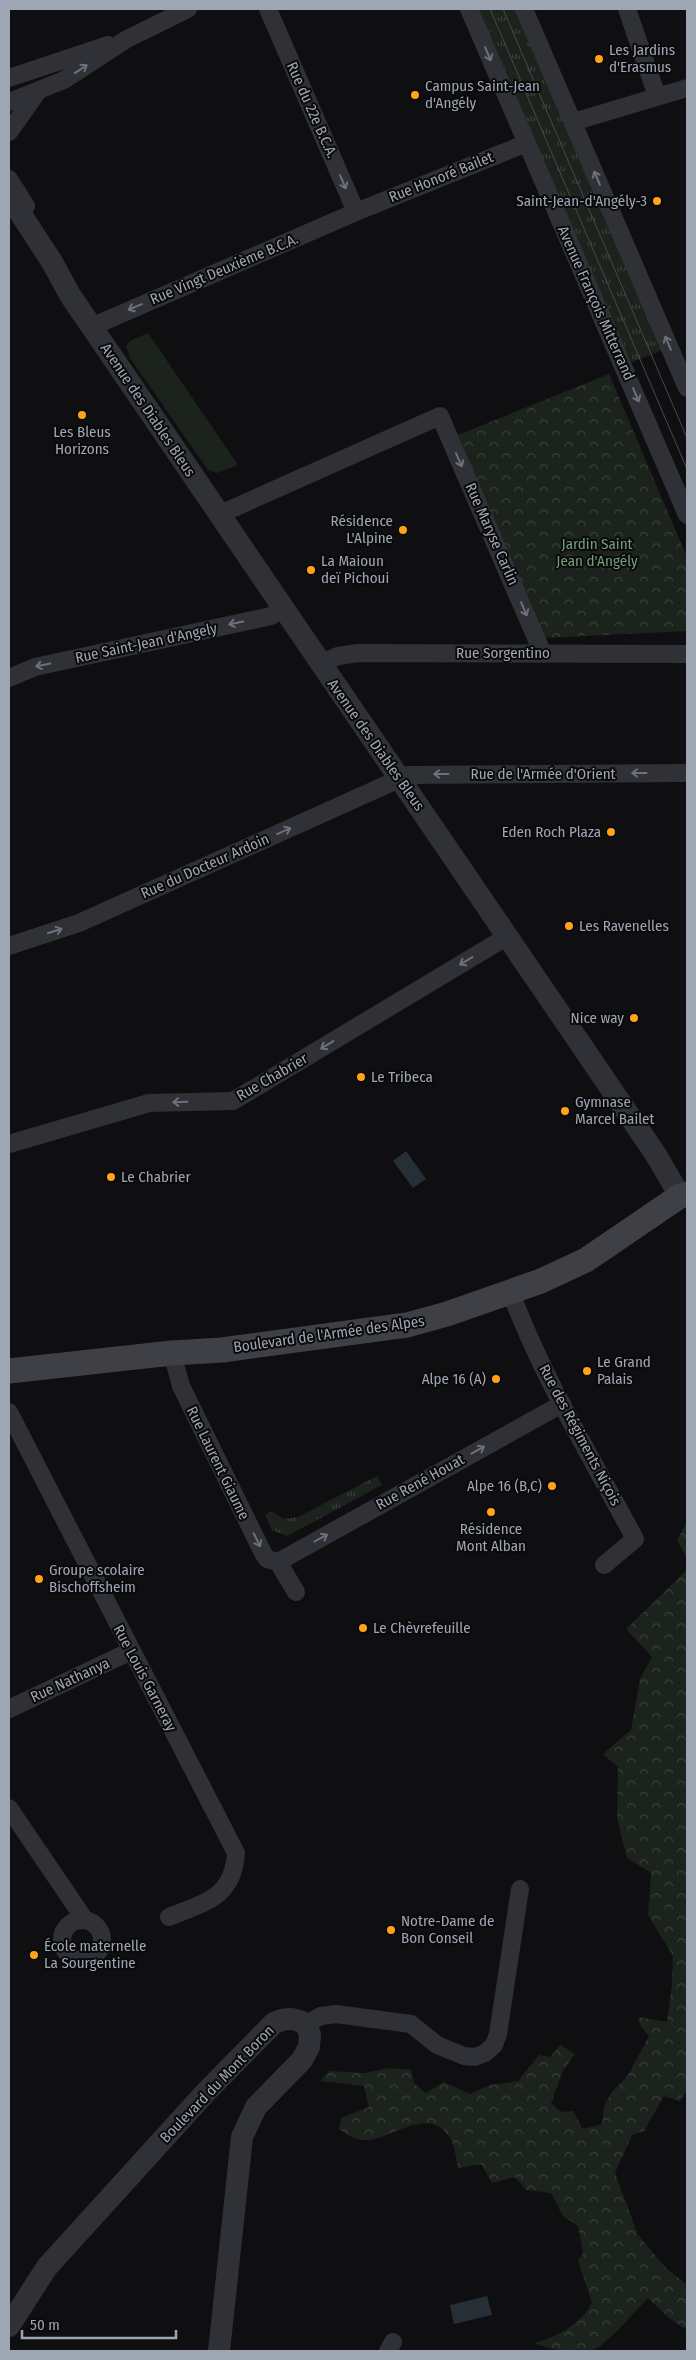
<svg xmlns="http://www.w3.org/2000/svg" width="696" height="2360" font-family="'Fira Sans Condensed',sans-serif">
  <defs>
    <pattern id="grass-tufts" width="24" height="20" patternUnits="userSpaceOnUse" patternTransform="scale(1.25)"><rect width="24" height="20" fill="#1b231c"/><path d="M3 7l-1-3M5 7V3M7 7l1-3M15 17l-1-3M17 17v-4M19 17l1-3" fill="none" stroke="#39403b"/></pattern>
    <pattern id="forest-crowns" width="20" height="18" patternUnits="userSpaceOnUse" patternTransform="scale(1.25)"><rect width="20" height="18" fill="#1b231c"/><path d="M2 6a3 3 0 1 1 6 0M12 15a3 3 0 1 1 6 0" fill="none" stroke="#39403b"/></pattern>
  </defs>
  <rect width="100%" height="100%" fill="#0f0f11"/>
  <path fill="url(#grass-tufts)" d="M476,9H517L665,349L630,363Z
    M377,1476L382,1485L287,1536L272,1530L265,1515L271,1511L284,1519L298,1517Z"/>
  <path fill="url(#forest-crowns)" d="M609,374L687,557V631L544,638L458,435Z
    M687,1522V1558L677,1540Z
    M687,1570V2090L680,2101L664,2096L644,2131L632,2135L615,2173L638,2235L667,2269L687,2285V2330L670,2319L648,2298C637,2309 604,2348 591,2351C572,2356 551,2349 534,2343C556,2338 582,2323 592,2303L578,2260L583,2254L578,2226L563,2216L551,2193L526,2190L515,2177L492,2183L481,2164L458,2168C456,2159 455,2146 450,2138C428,2103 391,2141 364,2140C354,2140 347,2134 339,2129L341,2118L369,2107L364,2086L320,2081L329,2071L364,2073L389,2068L411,2070L414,2083L426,2093L444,2082L470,2094L490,2085L518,2081L539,2055L550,2057L560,2045L575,2054L563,2071L551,2103L561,2112L573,2111L583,2129L602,2124L604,2106L612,2092L627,2077L649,2036L641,2027L638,2017L667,2022L672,1984L673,1956L648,1915L651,1873L627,1858L617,1818L618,1767L603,1754L631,1730L640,1679L652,1657L626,1629Z"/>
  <path fill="#1b231c" d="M148,333L238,465L217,473L208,470L130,358L126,346L130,341Z"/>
  <path fill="#252f35" d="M406,1151L426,1179L413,1188L393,1161Z
    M487,2296L492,2315L454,2324L450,2305Z"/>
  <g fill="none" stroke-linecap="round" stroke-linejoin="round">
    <path stroke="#303136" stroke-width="18" d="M268,9L356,212
      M469,9L687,515
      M524,9L687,388
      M627,9L657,96
      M9,78L108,45
      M9,102L64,80L127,39L188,9
      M573,122L687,88
      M9,132L38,91
      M9,179L26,206
      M91,327L356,212L527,143
      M218,515L440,416L543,654
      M320,664L338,656L358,653L687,654
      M9,678L35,667L271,616L282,608
      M9,946L79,923L408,775L687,773
      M9,1144L149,1103L233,1101L508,936
      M511,1293C543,1379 592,1458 635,1539L604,1565
      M172,1353L181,1386L263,1553L267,1559L278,1562
      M9,1412L236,1853C233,1898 205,1902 169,1917
      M278,1562L562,1404
      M278,1562L296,1592
      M9,1709L131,1651
      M9,1808L85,1920
      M62 1940a20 20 0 1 1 40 0a20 20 0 1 1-40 0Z
      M306,2024L321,2016L336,2014L411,2024L437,2045L464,2056L475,2057L485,2053L494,2045L498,2034L520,1889
      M388,2351L393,2342"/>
    <path stroke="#303136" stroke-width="22" d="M9,196L52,262L70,295L633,1121L656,1155L680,1196
      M9,2326L47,2267L206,2092L274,2023C287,2017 294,2018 306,2024L310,2035L309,2047L302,2060L256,2107L242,2137L219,2351"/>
    <path stroke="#3e4046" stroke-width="25" d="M9,1371L172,1353L222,1350L407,1325L447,1314L541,1281L586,1260L680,1196L687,1194"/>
    <path stroke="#47494f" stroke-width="1" d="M490,9L687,469
      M503,9L687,438"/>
  </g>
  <defs><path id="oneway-shaft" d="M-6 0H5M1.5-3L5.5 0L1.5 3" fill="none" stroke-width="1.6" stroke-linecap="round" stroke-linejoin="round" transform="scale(1.25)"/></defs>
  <g stroke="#6d717b">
    <use href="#oneway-shaft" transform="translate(488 54) rotate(67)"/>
    <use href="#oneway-shaft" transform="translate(81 69) rotate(-33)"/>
    <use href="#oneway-shaft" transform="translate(597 178) rotate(-113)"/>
    <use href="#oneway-shaft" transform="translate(343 182) rotate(67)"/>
    <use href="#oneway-shaft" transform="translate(135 307) rotate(157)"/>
    <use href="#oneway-shaft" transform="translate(668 343) rotate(-113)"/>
    <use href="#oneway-shaft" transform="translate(636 395) rotate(67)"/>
    <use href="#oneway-shaft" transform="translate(459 460) rotate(66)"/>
    <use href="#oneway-shaft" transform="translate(524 609) rotate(67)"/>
    <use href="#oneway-shaft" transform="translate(236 623) rotate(168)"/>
    <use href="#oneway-shaft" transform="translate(43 665) rotate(168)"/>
    <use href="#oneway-shaft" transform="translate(639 773) rotate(180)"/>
    <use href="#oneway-shaft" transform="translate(441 774) rotate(180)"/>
    <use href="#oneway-shaft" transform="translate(284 831) rotate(-24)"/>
    <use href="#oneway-shaft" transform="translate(55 931) rotate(-18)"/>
    <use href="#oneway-shaft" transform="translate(466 961) rotate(149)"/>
    <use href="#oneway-shaft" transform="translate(327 1045) rotate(149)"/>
    <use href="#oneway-shaft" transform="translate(180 1102) rotate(178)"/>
    <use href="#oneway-shaft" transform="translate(478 1450) rotate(-29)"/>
    <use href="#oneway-shaft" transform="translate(321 1538) rotate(-29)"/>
    <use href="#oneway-shaft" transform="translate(257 1540) rotate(64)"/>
  </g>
  <g fill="#fea31a" stroke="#0a0a0c" stroke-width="2">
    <circle cx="599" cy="59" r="5"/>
    <circle cx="415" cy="95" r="5"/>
    <circle cx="657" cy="201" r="5"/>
    <circle cx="82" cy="415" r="5"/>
    <circle cx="403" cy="530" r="5"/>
    <circle cx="311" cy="570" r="5"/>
    <circle cx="611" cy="832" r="5"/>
    <circle cx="569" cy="926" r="5"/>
    <circle cx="634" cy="1018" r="5"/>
    <circle cx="361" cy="1077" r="5"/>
    <circle cx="565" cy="1111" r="5"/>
    <circle cx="111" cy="1177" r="5"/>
    <circle cx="587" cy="1371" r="5"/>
    <circle cx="496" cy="1379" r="5"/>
    <circle cx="552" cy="1486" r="5"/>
    <circle cx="491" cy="1512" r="5"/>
    <circle cx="39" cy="1579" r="5"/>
    <circle cx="363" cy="1628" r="5"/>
    <circle cx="391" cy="1930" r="5"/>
    <circle cx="34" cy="1955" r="5"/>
  </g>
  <g text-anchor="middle" stroke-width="4" stroke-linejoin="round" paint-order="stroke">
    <g font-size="15" fill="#9fa6b3" stroke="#0a0a0c" text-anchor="start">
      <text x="609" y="55">Les Jardins<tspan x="609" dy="17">d'Erasmus</tspan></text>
      <text x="425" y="91">Campus Saint-Jean<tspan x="425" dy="17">d'Angély</tspan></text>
      <text x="647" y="206" text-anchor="end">Saint-Jean-d'Angély-3</text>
      <text x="82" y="437" text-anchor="middle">Les Bleus<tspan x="82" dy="17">Horizons</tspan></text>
      <text x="393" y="526" text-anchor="end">Résidence<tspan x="393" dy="17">L'Alpine</tspan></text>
      <text x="321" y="566">La Maioun<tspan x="321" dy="17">deï Pichoui</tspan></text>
      <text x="601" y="837" text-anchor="end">Eden Roch Plaza</text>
      <text x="579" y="931">Les Ravenelles</text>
      <text x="624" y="1023" text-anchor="end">Nice way</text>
      <text x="371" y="1082">Le Tribeca</text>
      <text x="575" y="1107">Gymnase<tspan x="575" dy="17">Marcel Bailet</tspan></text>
      <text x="121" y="1182">Le Chabrier</text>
      <text x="597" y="1367">Le Grand<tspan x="597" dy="17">Palais</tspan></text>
      <text x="486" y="1384" text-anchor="end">Alpe 16 (A)</text>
      <text x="542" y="1491" text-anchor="end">Alpe 16 (B,C)</text>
      <text x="491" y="1534" text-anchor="middle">Résidence<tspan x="491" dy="17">Mont Alban</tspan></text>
      <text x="49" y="1575">Groupe scolaire<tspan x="49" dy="17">Bischoffsheim</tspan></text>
      <text x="373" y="1633">Le Chèvrefeuille</text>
      <text x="401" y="1926">Notre-Dame de<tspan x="401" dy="17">Bon Conseil</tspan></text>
      <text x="44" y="1951">École maternelle<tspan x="44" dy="17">La Sourgentine</tspan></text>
    </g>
    <g font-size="15" fill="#9fa6b3" stroke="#0a0a0c">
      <text transform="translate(312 110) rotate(66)" y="5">Rue du 22e B.C.A.</text>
      <text transform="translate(441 177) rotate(-22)" y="5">Rue Honoré Bailet</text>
      <text transform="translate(224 269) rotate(-23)" y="5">Rue Vingt Deuxième B.C.A.</text>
      <text transform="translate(596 303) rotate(66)" y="5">Avenue François Mitterrand</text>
      <text transform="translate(148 410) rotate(56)" y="5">Avenue des Diables Bleus</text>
      <text transform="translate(492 534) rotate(66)" y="5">Rue Maryse Carlin</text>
      <text transform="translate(146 643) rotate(-12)" y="5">Rue Saint-Jean d'Angely</text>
      <text x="503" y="658">Rue Sorgentino</text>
      <text transform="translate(376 745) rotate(55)" y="5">Avenue des Diables Bleus</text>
      <text x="543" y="779">Rue de l'Armée d'Orient</text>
      <text transform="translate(205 866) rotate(-24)" y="5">Rue du Docteur Ardoin</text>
      <text transform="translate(272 1077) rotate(-30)" y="5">Rue Chabrier</text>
      <text transform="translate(329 1334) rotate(-8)" y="5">Boulevard de l'Armée des Alpes</text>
      <text transform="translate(580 1435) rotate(62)" y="5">Rue des Régiments Niçois</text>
      <text transform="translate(218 1463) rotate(64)" y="5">Rue Laurent Giaume</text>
      <text transform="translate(420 1482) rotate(-29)" y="5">Rue René Houat</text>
      <text transform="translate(145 1678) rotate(62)" y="5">Rue Louis Garneray</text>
      <text transform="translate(70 1680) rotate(-25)" y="5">Rue Nathanya</text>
      <text transform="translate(217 2084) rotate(-46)" y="5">Boulevard du Mont Boron</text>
    </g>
    <g font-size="15" fill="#749f74" stroke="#0a0a0c">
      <text x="597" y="549">Jardin Saint<tspan x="597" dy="17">Jean d'Angély</tspan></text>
    </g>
  </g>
  <rect width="696" height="2360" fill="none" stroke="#9fa6b3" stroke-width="20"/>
  <path d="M22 2330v8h154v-8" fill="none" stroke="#9fa6b3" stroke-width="2.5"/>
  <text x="30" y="2330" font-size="15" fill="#9fa6b3" stroke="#0a0a0c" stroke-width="4" paint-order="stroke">50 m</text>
</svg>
